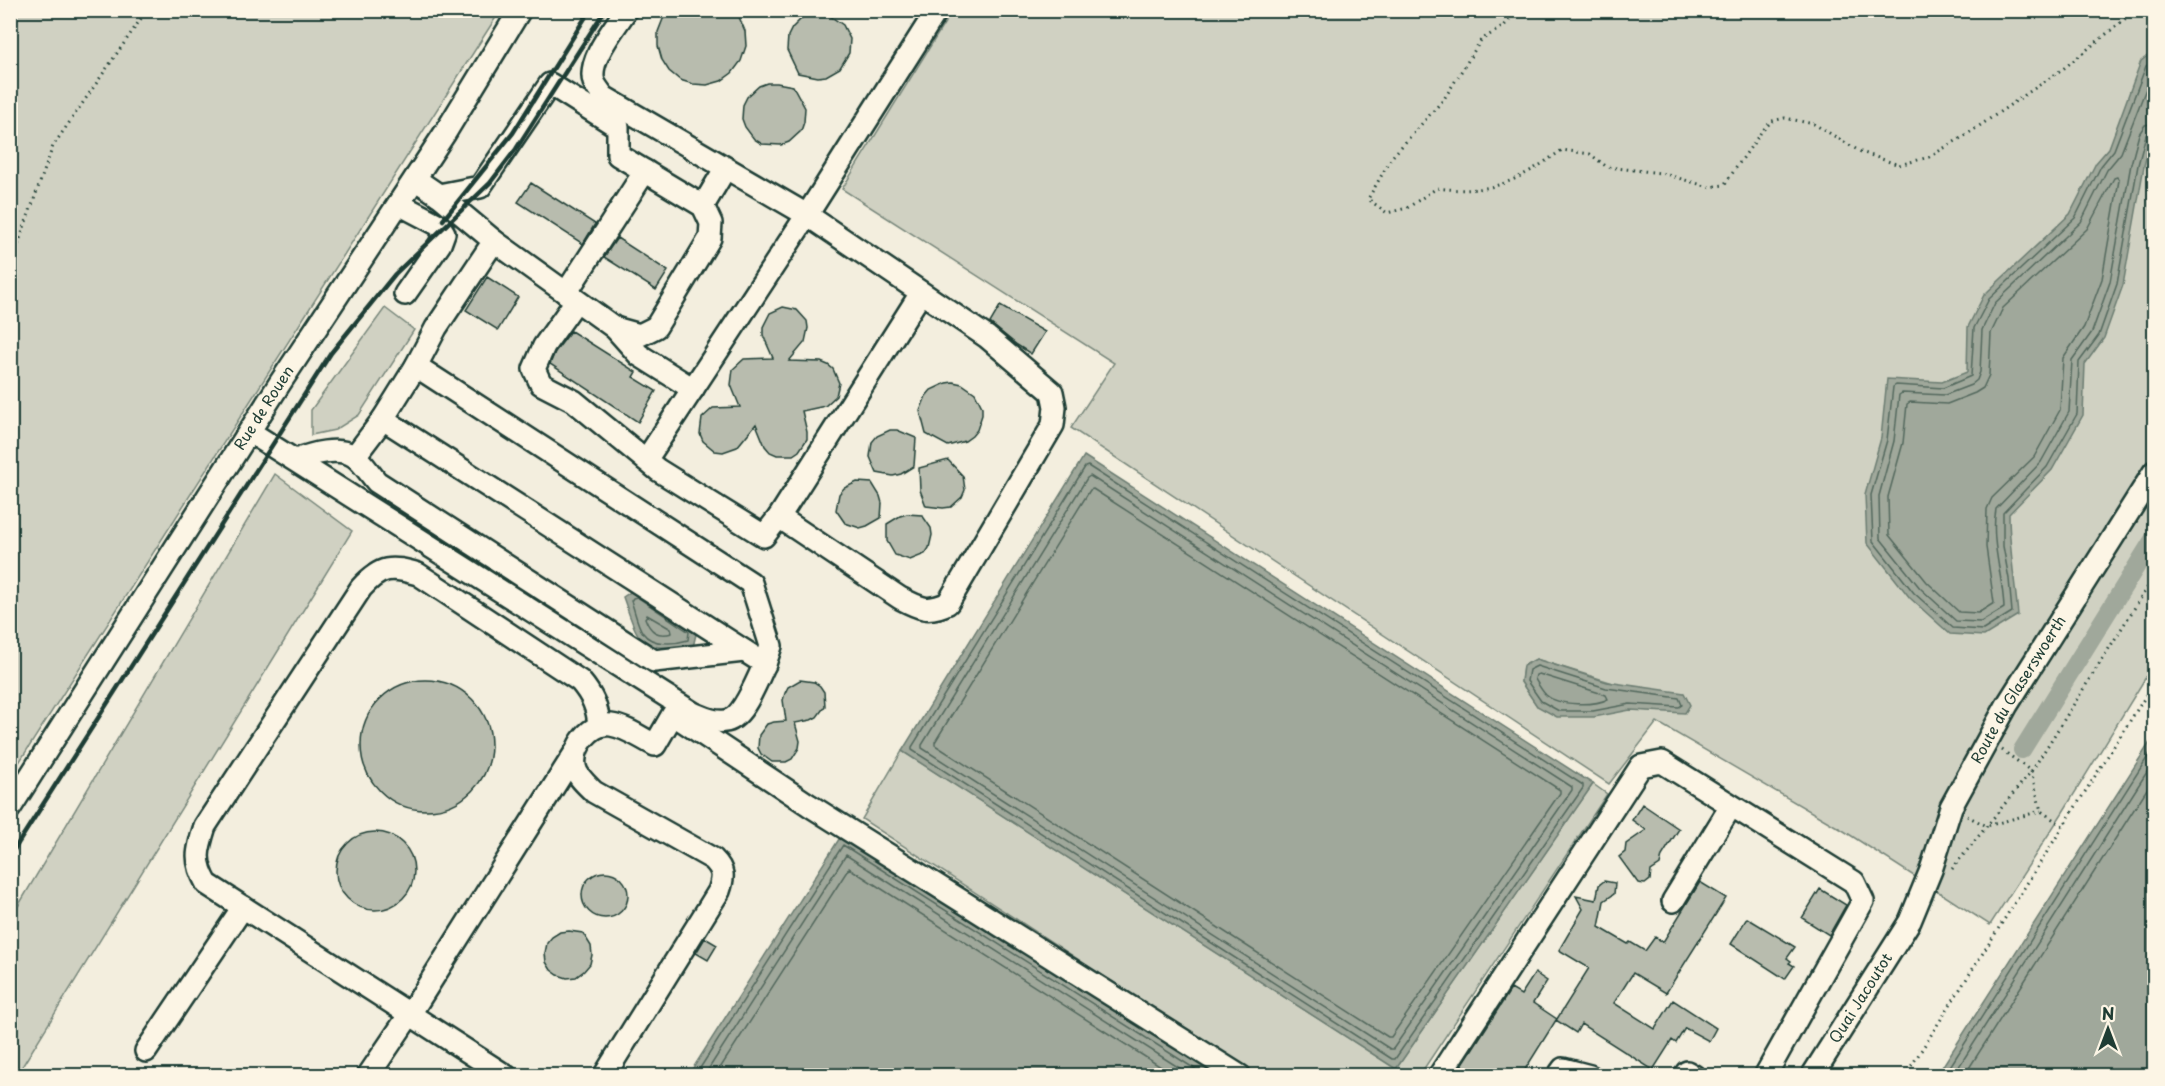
<svg xmlns="http://www.w3.org/2000/svg" width="2165" height="1086" font-family="'Playpen Sans',sans-serif">
  <rect width="100%" height="100%" fill="#f3eede"/>
  <filter id="ink" filterUnits="userSpaceOnUse"><feTurbulence type="fractalNoise" baseFrequency=".0167" numOctaves="2"/><feDisplacementMap in="SourceGraphic" scale="12" xChannelSelector="R" yChannelSelector="G"/><feConvolveMatrix kernelMatrix="1 2 1 2 8 2 1 2 1" color-interpolation-filters="sRGB"/></filter>
  <g filter="url(#ink)">
    <path fill="#d0d1c2" stroke="#78877b" stroke-width="1.5" fill-rule="evenodd" d="M10,11H500L11,775H10Z
      M952,11H2154V664L2063,812L1990,925L1844,831L1657,722L1609,784L1071,428L1114,363L842,189ZM1536,659L1613,683L1658,711L1537,706L1521,682L1523,666Z
      M385,308L414,330L359,415L335,430L311,435V410Z
      M275,474L352,531L17,1075H11V918Z
      M902,751L1396,1069L1593,784L1607,794L1419,1076L1256,1075L862,819Z"/>
    <path fill="#a0a89b" stroke="#6c7d72" stroke-width="1.5" d="M2154,51V126L2144,166L2123,285L2104,338L2085,364L2083,415L2052,470L2009,514C2009,548 2015,581 2018,615L1984,636L1950,634L1910,598L1867,543L1865,495L1881,438L1887,379L1942,382L1967,372L1968,327L1984,295L2070,214L2096,163L2109,148L2141,61Z
      M1084,456L1593,784L1396,1069L902,751Z
      M635,589L697,630L693,647C637,649 641,647 623,597Z
      M1536,659L1607,682L1684,693L1690,705L1685,713L1630,710L1594,717H1557L1537,706L1521,682L1523,666Z
      M2154,736V1075H1937Z
      M841,836L1217,1075L688,1076Z"/>
    <g fill="none" stroke-linecap="round" stroke-linejoin="round">
      <path stroke="#53685d" stroke-width="1.5" d="M2154,59L2146,66L2114,150L2101,166L2075,218L1989,299L1974,328L1971,376L1943,388L1896,385L1893,387L1887,440L1871,495L1873,541L1914,593L1953,628L1983,630L2012,612L2009,579L2003,546V513L2047,467L2077,414L2079,362L2099,335L2117,284L2138,165L2146,135L2150,131H2154
        M2154,68L2121,153L2107,170L2081,222L1995,303L1982,330L1980,372L1977,380L1971,385L1945,395L1902,393L1899,395L1894,441L1879,496L1880,538L1920,588L1956,621L1981,622L2004,608C2003,575 1990,542 1996,509L2041,462L2069,412L2072,360L2092,332L2110,282L2131,164L2139,134L2145,125L2154,123
        M2117,177L2119,180L2102,279L2084,327L2063,358L2060,410L2034,457L1992,498L1987,509L1986,547L1994,603L1978,613L1959,612L1927,582L1889,535L1888,497L1903,443L1907,404L1910,402L1947,404L1975,393L1983,388L1989,375L1991,333L2003,308L2087,229L2114,178Z
        M1088,466L1583,785V788L1395,1059H1392L912,750V747L1085,467Z
        M1090,476L1572,787V790L1393,1049H1390L922,748V745L1087,478Z
        M1093,489L1560,790V793L1391,1037H1388L935,745V742L1090,490Z
        M637,597L689,632L688,640C675,644 652,646 643,633C637,625 635,611 631,601L633,598Z
        M647,615L671,629L672,633C658,637 650,632 645,618Z
        M1537,666L1606,688L1679,698L1682,705L1679,707L1630,704L1593,711H1559L1541,701L1527,681L1529,670Z
        M1539,674L1606,695L1608,699C1595,706 1558,706 1546,695C1542,691 1538,684 1535,679L1536,675Z
        M695,1076L843,845L1206,1076
        M704,1076L846,855L1192,1076
        M715,1076L849,868L1175,1076
        M1944,1076L2154,747
        M1953,1076L2154,761
        M1964,1076L2154,778"/>
      <path stroke="#a0a89b" stroke-width="18" d="M2022,750L2154,538"/>
    </g>
    <path fill="#b8bcae" stroke="#1f3d34" stroke-width="1.5" d="M670,10H733L739,17L745,31L746,46L741,61L732,73L721,81L707,85L693,84L680,80L669,71L662,60L658,46V32L663,19Z
      M822,13L830,16L843,25L850,39L849,53L840,68L826,76L818,77L798,73L787,50L788,36L792,28L803,17Z
      M767,83H777L793,86L805,108L804,122L801,131L789,142L781,145L762,144L754,139L745,127L742,119L743,105L747,97L759,86Z
      M531,183L595,224L583,244L518,202Z
      M617,238L668,271L656,290L604,257Z
      M487,277L518,297L498,330L466,310Z
      M1000,306L1045,332L1031,354L1017,345L990,323Z
      M783,307L797,310L807,321L808,328L805,342L789,361L821,362L828,365L833,369L839,383L836,396L825,406L802,411L807,432V439L799,451L793,455H777L770,452L765,446L756,424L737,447L723,452L715,451L703,441L700,434L702,418L713,408L740,407L731,385L733,369L744,359L773,358L763,335V327L770,313Z
      M571,331L636,372L633,377L656,391L638,422L550,364L555,352Z
      M953,382L962,384L975,393L982,407V415L977,430L972,436L965,441L948,446L926,434L920,411L926,396L931,390L946,383Z
      M890,430H897L916,438L914,466L901,474L893,476L877,473L870,457L872,442L877,436Z
      M948,460L963,476L965,490L962,497L951,507L943,508L926,506L920,490L919,468Z
      M857,482L872,483L880,496L882,503L881,518L867,526L860,528L845,523L836,510L839,494L844,488Z
      M907,514L922,515L931,528L932,535L929,548L925,554L910,560L895,555L887,541V524L900,516Z
      M800,680L814,682L820,686L824,692L825,706L817,717L811,720L795,723L800,741L799,748L792,759L786,762H772L761,754L758,748L759,735L767,724L774,722L786,721L783,700L785,693L788,687Z
      M361 745a65 65 0 1 1 130 0a65 65 0 1 1-130 0Z
      M1642,804L1679,829L1662,856L1660,865L1651,871L1650,880L1645,884L1638,883L1619,857L1625,852L1626,844L1646,830L1632,820Z
      M336 871a39 39 0 1 1 78 0a39 39 0 1 1-78 0Z
      M582 895a23 23 0 1 1 46 0a23 23 0 1 1-46 0Z
      M1604,881L1615,883L1614,894L1604,901L1599,927L1628,944L1630,942L1645,951L1655,937L1663,942L1700,882L1726,898L1666,993L1633,973L1614,1003L1655,1029L1673,1000L1716,1028L1709,1041L1685,1028L1676,1043L1672,1040L1653,1070L1581,1024L1576,1033L1556,1020L1521,1076H1455L1511,989L1521,995L1535,973L1547,981L1533,1003L1557,1019L1589,968L1559,950L1583,909L1576,896L1596,900L1599,885Z
      M1820,889L1846,905L1829,935L1802,918Z
      M1747,918L1795,947L1787,958L1791,961L1789,963L1794,966L1785,979L1731,944Z
      M569,931L583,933L591,946L592,955L590,964L584,971L576,977L567,978L558,975L551,970L546,962L545,953L547,943L552,937L560,932Z
      M705,938L717,945L708,960L696,953Z"/>
    <g fill="none" stroke-linecap="round" stroke-linejoin="round">
      <g stroke="#1f3d34" stroke-width="26">
        <g id="minor">
          <path d="M626,10C615,28 587,60 594,82C596,87 601,93 604,97L807,215L937,10"/>
          <path d="M439,195L480,187L550,84L618,127V155L703,206L711,223L710,238L656,327L640,335L615,328L494,241"/>
          <path d="M399,204L439,225L444,233L440,244L405,294"/>
          <path d="M703,206L725,169"/>
          <path d="M566,293L645,171"/>
          <path d="M576,301L544,346L534,369L541,384L574,401L658,470L764,536L779,517"/>
          <path d="M615,328L639,355L693,389"/>
          <path d="M416,366L751,583L771,646L765,664"/>
          <path d="M250,432L693,713C703,717 714,723 725,721C743,720 757,679 765,664L383,419L416,366L436,328L494,241L440,196L415,179"/>
          <path d="M355,456L383,419"/>
          <path d="M296,460C311,454 338,446 354,456C362,461 370,474 377,482L654,661L744,651"/>
          <path d="M646,460L807,215L987,337L1052,392L1055,407L1053,425L948,603C928,613 919,608 900,598L779,517L921,293"/>
          <path d="M677,717L809,805L1240,1076"/>
          <path id="s1" d="M10,808L280,383L445,133L520,10"/>
          <path d="M1673,901L1731,806"/>
          <path d="M146,1051L243,907"/>
          <path d="M368,1076L410,1014L575,753"/>
          <path d="M506,1076L207,884C194,861 197,851 205,826L361,588C381,566 391,566 418,574L580,681C592,695 598,708 599,726"/>
          <path d="M604,1076L719,891C724,877 724,870 713,859L594,792C587,785 576,776 575,766C572,747 591,722 611,725C626,727 641,738 655,745L673,714"/>
          <path d="M1439,1076L1641,766L1662,762L1854,882L1863,901L1765,1076"/>
          <path d="M1558,1076L1563,1069L1590,1076"/>
          <path d="M1684,1076L1687,1072L1694,1076"/>
          <path id="s2" d="M1812,1076L1910,921L1931,870L1951,807L2007,705L2154,472"/>
        </g>
      </g>
      <path stroke="#1f3d34" stroke-width="3" stroke-dasharray="1.5 4.5" stroke-linecap="butt" d="M1517,10L1504,26L1481,40L1444,99L1392,157L1368,199L1387,213L1407,208L1437,188C1492,195 1518,181 1562,150L1590,154L1607,167L1661,173L1709,187L1724,185L1762,131L1772,121L1785,118L1814,124L1861,152L1899,165L1929,157L1966,135L2063,69L2136,10
        M10,267L53,146L147,10
        M2002,750L2031,771L2041,811L2063,826
        M1967,816L1987,826L2041,811
        M1952,869L2033,769L2154,577
        M1905,1076L2154,683"/>
      <use href="#minor" stroke="#fcf5e5" stroke-width="21"/>
      <path stroke="#1f3d34" stroke-width="4.5" d="M443,220L513,133L590,10
        M10,856L331,353L395,274L490,183L516,149L605,10"/>
    </g>
  </g>
  <g text-anchor="middle" stroke-width="4.5" stroke-linejoin="round" paint-order="stroke">
    <g font-size="15" fill="#1f3d34" stroke="#fcf5e5">
      <text dy="5" stroke="none"><textPath href="#s1" startOffset="474">Rue de Rouen</textPath></text>
      <text dy="5" stroke="none"><textPath href="#s2" startOffset="440">Route du Glaserswoerth</textPath></text>
      <text dy="5" stroke="none"><textPath href="#s2" startOffset="92">Quai Jacoutot</textPath></text>
    </g>
  </g>
  <rect width="2165" height="1086" fill="none" stroke="#fcf5e5" stroke-width="36"/>
  <rect x="18" y="18" width="2129" height="1050" fill="none" stroke="#1f3d34" stroke-width="2" filter="url(#ink)"/>
  <g transform="translate(2108 1029)" stroke="#fcf5e5" stroke-width="4.5" paint-order="stroke">
  <path d="M0-4.5L10 22L0 15L-10 22Z" fill="#1f3d34"/>
  <text y="-9" font-size="16" font-weight="bold" text-anchor="middle" fill="#1f3d34">N</text>
  </g>
</svg>
